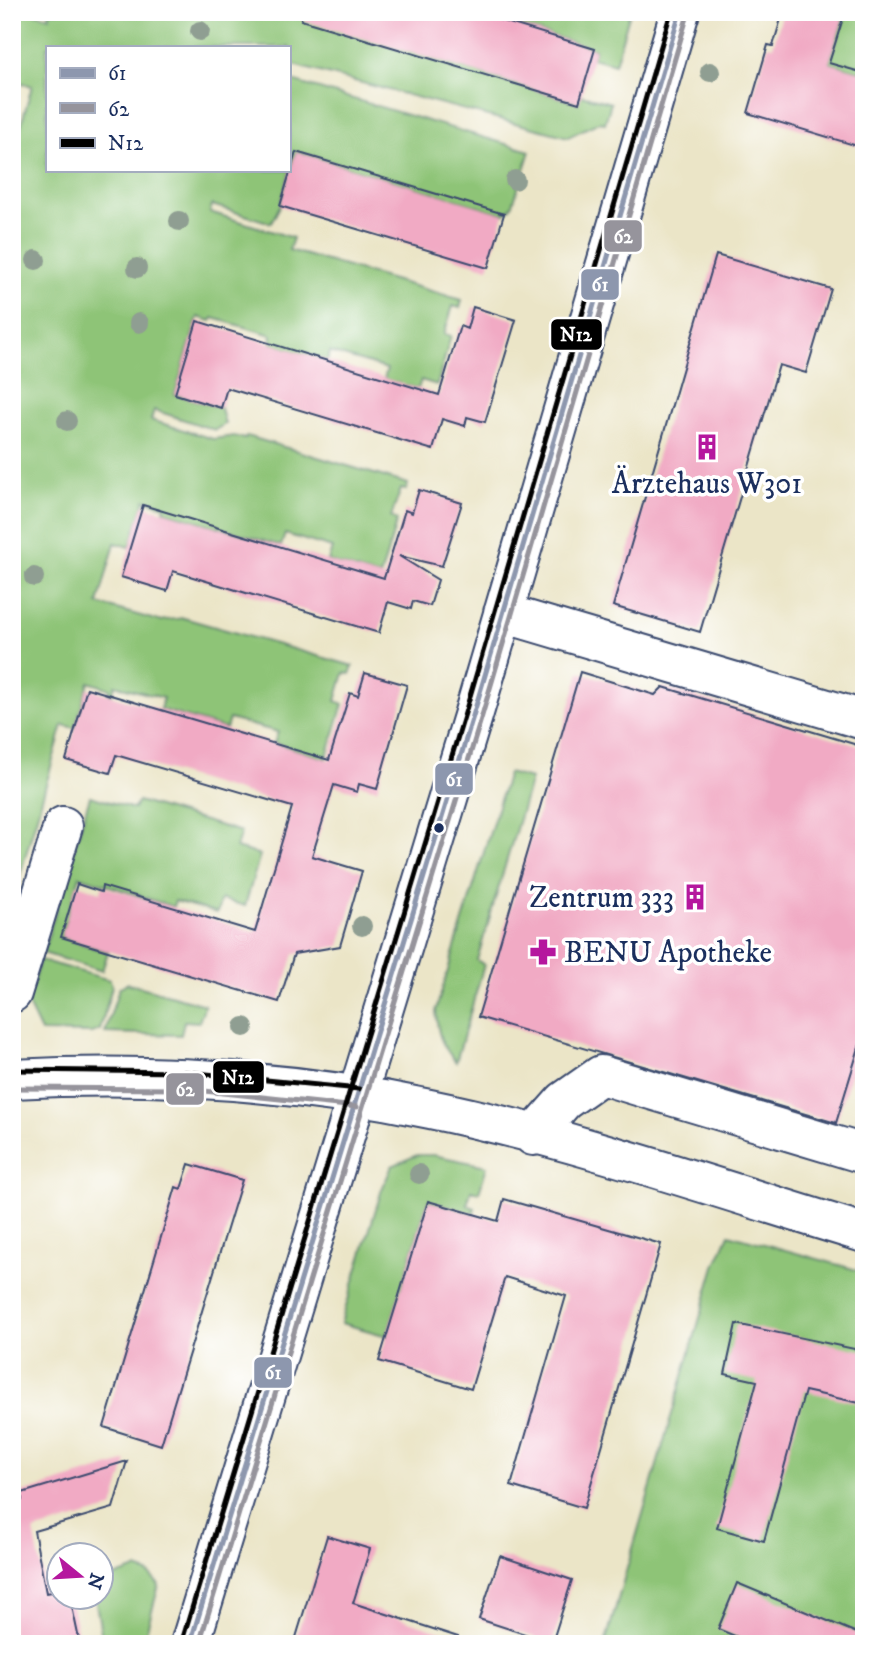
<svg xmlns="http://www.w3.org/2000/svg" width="876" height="1656" font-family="'IM FELL DW Pica',serif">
  <rect width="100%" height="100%" fill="#fff"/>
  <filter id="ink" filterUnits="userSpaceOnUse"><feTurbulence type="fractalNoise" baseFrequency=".0143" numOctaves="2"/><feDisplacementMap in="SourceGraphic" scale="14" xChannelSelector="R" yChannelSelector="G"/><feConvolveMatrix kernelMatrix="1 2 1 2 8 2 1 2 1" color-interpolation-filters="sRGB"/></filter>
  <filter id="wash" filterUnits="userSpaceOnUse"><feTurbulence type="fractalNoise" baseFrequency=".00686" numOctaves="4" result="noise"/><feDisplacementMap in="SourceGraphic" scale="28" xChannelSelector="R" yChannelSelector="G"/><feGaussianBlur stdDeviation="1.57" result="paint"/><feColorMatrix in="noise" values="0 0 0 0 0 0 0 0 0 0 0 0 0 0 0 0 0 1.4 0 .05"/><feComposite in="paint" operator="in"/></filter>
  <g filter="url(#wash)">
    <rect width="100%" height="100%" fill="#ebe5c7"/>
    <path fill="#8ec477" stroke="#547a6a" stroke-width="2" d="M12,12H31L50,17L49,12H280L578,103L581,95L611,103L605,123L599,122L568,137L289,64V47H47V170H289V80L530,151L512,207L504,214L296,152L280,206L271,223L212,205L210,212L293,238L289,250L462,300L460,308L453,306L444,334L451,336L437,385L421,380L418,389L384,379L387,369L330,352L327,361L271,344L272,335L213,318L211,321L198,317L175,394L221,408L225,424L215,430L154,410L151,420L213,439L234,436L245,439L247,436L408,484L406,490L401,489L391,517L397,520L380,577L328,561L332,548L285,534L281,546L164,511L165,506L145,500L130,547L115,543L98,604L159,621L184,618L353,666L350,674L344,673L336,701L343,704L326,759L274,743L278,732L229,719L226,729L160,709L163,698L115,685L112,695L109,694L110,689L89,682L75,728L63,725L12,903V157L32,86L12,80Z
      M473,12H630L615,64L592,58L595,49Z
      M845,12H864V73L829,63Z
      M508,773L531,779L477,960L484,965L456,1062C441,1045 437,1033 436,1010Z
      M90,796L134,809L138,801L241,832L236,848L260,855L245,906L221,899L217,913L175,901L173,907L80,876L61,937L108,952L102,971L43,953Z
      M40,960L110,980L112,986L100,1030L92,1033L41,1032L27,1003Z
      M127,983L205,1005L199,1022L184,1021L181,1035L105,1033L119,988Z
      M417,1155H433L487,1166L479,1192L471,1190L467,1205L475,1208L473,1214L428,1201L387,1336L341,1323L382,1189L392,1166Z
      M729,1234L864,1272V1644H605L715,1266Z
      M136,1569L148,1573L159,1585L144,1640L142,1644H103L95,1597L102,1596V1583L105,1580Z"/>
    <g id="blocks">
      <path fill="#f1aac4" d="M302,12H473L595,49L579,103L301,20Z
        M783,12H845L829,63L864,73V148L748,113L768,45L773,46Z
        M296,152L504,214L488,268L280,206Z
        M716,255L831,289L806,373L779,365L700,632L613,606Z
        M473,307L516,320L485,422L467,417L465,426L442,419L433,450L227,388L221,408L175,394L197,321L439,395L460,326L467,329Z
        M419,490L462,503L442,566L399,556L438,580L430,606L413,601L411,609L388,602L379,633L173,571L167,591L121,577L143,505L384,578L405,510L412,513Z
        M580,672L655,695L663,687L864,747V1031L836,1123L478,1017Z
        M365,673L407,685L377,789L359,784L357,792L334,785L312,856L362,871L340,946L294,954L279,1002L61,937L77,884L101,892L102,886L255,932L292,807L116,755L110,773L66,760L87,688L329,760L350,693L358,696Z
        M189,1164L242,1180L161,1445L104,1427L176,1187L181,1189Z
        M504,1199L661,1244L584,1508L511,1486L566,1296L505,1277L471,1389L379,1361L428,1201L498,1221Z
        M736,1324L864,1351V1404L805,1391L764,1541L717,1528L757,1381L725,1374Z
        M127,1461L113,1508L34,1531L46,1593L60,1591V1597H70L80,1644H12V1501L22,1500V1493Z
        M327,1536L370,1549L353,1603L458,1637L457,1644H294Z
        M500,1556L572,1580L552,1643L479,1619Z
        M737,1583L864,1636V1644H754L718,1629Z"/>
    </g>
  </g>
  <g filter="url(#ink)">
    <use href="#blocks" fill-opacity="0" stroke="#3a4a6e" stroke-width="2"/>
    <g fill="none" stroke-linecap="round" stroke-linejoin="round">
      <g stroke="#3a4a6e" stroke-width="42">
        <path id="minor" d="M503,613L864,720
          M12,993L63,826
          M12,1079C151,1072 294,1080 430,1109C576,1139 721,1190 864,1233
          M533,1136L564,1101L601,1075L864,1154
          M190,1644L473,716L680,12"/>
      </g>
      <use href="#minor" stroke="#fff" stroke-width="38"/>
      <g stroke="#fff" stroke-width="10">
        <path id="bus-1" d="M190,1644L473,716L680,12"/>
      </g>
      <g stroke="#fff" stroke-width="10">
        <path id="bus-2" d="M12,1088L185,1089L357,1107
          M199,1644L481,719L688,14"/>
      </g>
      <g stroke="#fff" stroke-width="10">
        <path id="bus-3" d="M12,1070L186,1072L359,1089
          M182,1641L465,713L671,12"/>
      </g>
      <use href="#bus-1" stroke="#8d97ae" stroke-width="5"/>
      <use href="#bus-2" stroke="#96949c" stroke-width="5"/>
      <use href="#bus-3" stroke="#000" stroke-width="5"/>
    </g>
    <g fill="#8f9e92">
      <circle cx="200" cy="31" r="10"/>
      <circle cx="710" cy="72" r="10"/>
      <circle cx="515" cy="180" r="10"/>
      <circle cx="179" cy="221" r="10"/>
      <circle cx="36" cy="260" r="10"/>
      <circle cx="137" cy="268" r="10"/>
      <circle cx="139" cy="323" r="10"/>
      <circle cx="67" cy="421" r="10"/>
      <circle cx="34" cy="577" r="10"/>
      <circle cx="362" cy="926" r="10"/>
      <circle cx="244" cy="1027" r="10"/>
      <circle cx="419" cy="1174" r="10"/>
    </g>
  </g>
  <defs>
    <g id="building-bare" transform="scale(2.1)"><path d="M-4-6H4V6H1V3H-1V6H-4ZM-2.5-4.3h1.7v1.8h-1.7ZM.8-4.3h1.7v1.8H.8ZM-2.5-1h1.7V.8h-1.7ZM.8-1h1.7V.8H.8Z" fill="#b5179e" stroke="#fff" stroke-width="2.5" paint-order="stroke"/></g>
    <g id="pharmacy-bare" transform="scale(2.1)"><path d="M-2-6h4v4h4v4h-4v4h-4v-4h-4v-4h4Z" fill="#b5179e" stroke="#fff" stroke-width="2.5" paint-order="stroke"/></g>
  </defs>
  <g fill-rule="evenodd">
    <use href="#building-bare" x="707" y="447"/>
    <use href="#building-bare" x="695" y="897"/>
    <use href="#pharmacy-bare" x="543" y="952"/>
  </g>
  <circle fill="#1b2f5e" stroke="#fff" stroke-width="2.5" cx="439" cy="828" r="6"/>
  <g text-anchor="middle" stroke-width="7" stroke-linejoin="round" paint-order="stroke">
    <g font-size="30" fill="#1b2f5e" stroke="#fff">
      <text x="707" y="493">Ärztehaus W301</text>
      <text x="674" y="907" text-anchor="end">Zentrum 333</text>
      <text x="564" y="962" text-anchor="start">BENU Apotheke</text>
    </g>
  </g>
  <g stroke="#fff" stroke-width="2.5">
    <rect x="603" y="219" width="40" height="34" rx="7" fill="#96949c"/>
    <rect x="580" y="268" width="40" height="33" rx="7" fill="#8d97ae"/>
    <rect x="550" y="318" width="53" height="33" rx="7" fill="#000"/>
    <rect x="434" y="762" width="40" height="34" rx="7" fill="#8d97ae"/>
    <rect x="212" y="1060" width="53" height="34" rx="7" fill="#000"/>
    <rect x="165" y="1072" width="40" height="34" rx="7" fill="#96949c"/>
    <rect x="253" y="1356" width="40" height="33" rx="7" fill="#8d97ae"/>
  </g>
  <g font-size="19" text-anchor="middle" font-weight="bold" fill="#fff">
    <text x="623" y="243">62</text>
    <text x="600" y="291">61</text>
    <text x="576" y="341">N12</text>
    <text x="454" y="786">61</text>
    <text x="238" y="1084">N12</text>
    <text x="185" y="1096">62</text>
    <text x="273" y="1379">61</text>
  </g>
  <rect width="876" height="1656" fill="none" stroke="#fff" stroke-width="42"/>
  <rect x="46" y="46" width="245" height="126" fill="#ffffff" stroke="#a4acbf" stroke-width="2"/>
  <rect x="60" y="68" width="35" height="10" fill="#8d97ae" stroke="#a4acbf" stroke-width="2"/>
  <text x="108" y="80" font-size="21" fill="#1b2f5e">61</text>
  <rect x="60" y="103" width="35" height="10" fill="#96949c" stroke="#a4acbf" stroke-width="2"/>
  <text x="108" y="116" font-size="21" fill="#1b2f5e">62</text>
  <rect x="60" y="138" width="35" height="10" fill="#000000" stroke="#a4acbf" stroke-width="2"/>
  <text x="108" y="150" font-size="21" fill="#1b2f5e">N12</text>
  <g transform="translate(80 1576) rotate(108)"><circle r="33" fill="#ffffff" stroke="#a4acbf" stroke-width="2"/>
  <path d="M0-5L12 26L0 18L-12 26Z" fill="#b5179e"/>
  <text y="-10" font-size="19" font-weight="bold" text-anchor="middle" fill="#1b2f5e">N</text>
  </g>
</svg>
